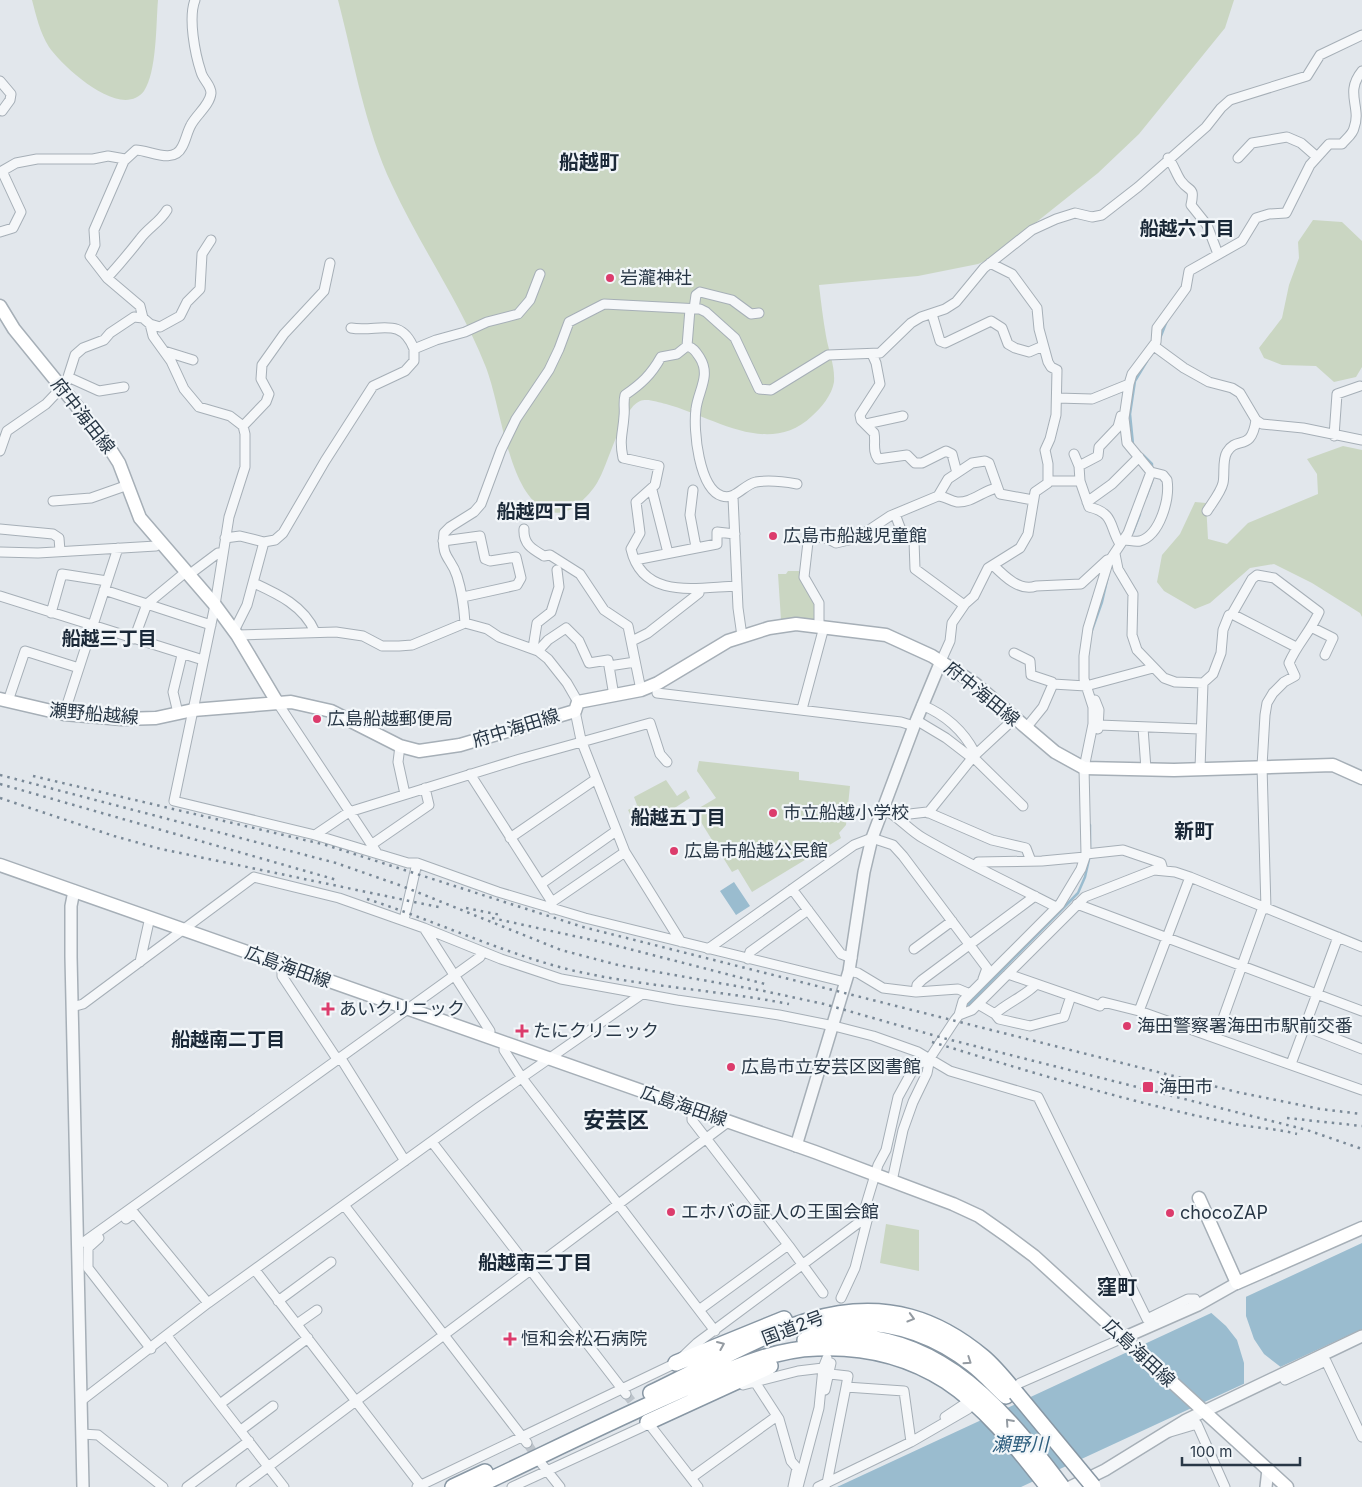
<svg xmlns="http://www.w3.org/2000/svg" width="1362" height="1487" font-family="Inter,'Noto Sans JP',sans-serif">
  <rect width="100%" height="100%" fill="#e2e7ec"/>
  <path fill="#cad6c2" d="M32,0H158C156,23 157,72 144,91C121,121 63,67 49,47C40,33 36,15 32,0Z
    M338,0H1234L1225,28L1139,134L1098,173L1029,228L1001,254L978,264L918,276L819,285C821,302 823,319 826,336C829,353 835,365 834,382C832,395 821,408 812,416C768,458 712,416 666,404C658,402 647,398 640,401C622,408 608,466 597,483C593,490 586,497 580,503C570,512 556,517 542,508C507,486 501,404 485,365C460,302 420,246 392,185C365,128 354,61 338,0Z
    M1313,220L1342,222L1362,241V367L1356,377L1334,382L1316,366L1282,365L1264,358L1259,348L1282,318L1289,285L1299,258L1298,242Z
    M1343,446L1362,450V617L1360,613L1312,583L1274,564L1250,568L1210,603L1195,609L1164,591L1157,582L1162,555L1180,534L1195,502L1206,503L1208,539L1227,544L1248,523L1318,494L1317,474L1307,459Z
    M788,571H799L800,577L815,604L816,619L781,620L778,574H786Z
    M699,761L799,772V780L850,786L846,825L839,833L841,838L752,892L738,869L732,872L694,811L716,798L697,771Z
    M666,780L677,796L686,790L690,798L645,827L636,826L628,810L637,805L634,797Z
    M886,1224L919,1230V1271L880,1263Z"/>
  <path fill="#9abccf" d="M734,882L750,906L736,915L720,891Z
    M1362,1243V1329L1021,1487H837Z"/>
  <path fill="#e2e7ec" d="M1246,1293V1316L1254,1339L1264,1354L1282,1368L1244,1386V1363L1237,1340L1226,1326L1208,1310Z"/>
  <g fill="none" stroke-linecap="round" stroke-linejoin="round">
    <path stroke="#9abccf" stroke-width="2.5" d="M1159,341L1168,318
      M1133,444L1130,414L1135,381L1147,361
      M1143,455L1152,464V469
      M1146,497L1152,481
      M1133,532L1140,514
      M1091,633L1102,602L1108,576
      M1090,825V847
      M966,1007L1078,893L1085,877L1090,855"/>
    <path stroke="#bdc4cb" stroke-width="9" stroke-dasharray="9 4.5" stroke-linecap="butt" d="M626,1394L640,1412
      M527,1443L539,1461"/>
    <g stroke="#a6afb7" stroke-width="11">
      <path id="minor" d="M0,81L11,94L10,100L2,111
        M1168,158C1174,165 1176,174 1181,181C1190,193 1195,186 1191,205L1207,225L1218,254
        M1238,158L1252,143L1287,137L1301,143L1317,157
        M0,232L13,228L21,212L2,171L16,163L37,159H93L108,156L125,159
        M107,278C119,265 129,253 140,239C148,228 160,222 167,210
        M690,309L687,346L677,354L661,357C651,375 641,384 625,395C623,403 625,409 624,416C623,433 619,439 623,458L659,466L655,485L636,502L640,533L631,549C643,601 699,587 737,586
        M694,309L696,295L700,292L732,300L751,314L759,313
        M932,314L940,341L945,343L991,321L1002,328L1008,344L1015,348L1029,352L1043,346
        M143,318L140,306L107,278L90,256L95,245L94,230L124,161L136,150C149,150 173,165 182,147C186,140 187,132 191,125C196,115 210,105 211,93C211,85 203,80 201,72C195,54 188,18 195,0
        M150,324L160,327L180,316L187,302L200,289L202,254L211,240
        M351,328C377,333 401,315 414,349
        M687,346C694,348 696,352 700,358C711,376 698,391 696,409C693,430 699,489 722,496C736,500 743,485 756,482C768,480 786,482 797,484
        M1154,346L1184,368L1209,382L1232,388L1240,393L1256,420L1262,424L1303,428L1362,440
        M164,351L193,360
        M872,354L876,363L880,384L860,415L861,420L874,433C876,443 872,450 878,459L907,455L915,463H922L946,451L952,454L957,473
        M68,377L99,391L124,387
        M1057,398L1092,399L1129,384
        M866,424L903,416
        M243,426L266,402L269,394L261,379L262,365L284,334L324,291L330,263
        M1334,436L1337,394L1360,386
        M0,451L7,431L46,404L63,386L67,380L75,355L83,348L104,340L110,333L134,317L143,318L150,324L153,336L171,361L184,389L199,407L230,416L243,426L245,434V467L229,517L215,605L174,801L315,835L408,863H417L498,892L585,918L845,982
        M1074,454L1079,466
        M1048,481H1080L1089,507C1115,513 1109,527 1120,544
        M1080,481L1079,466L1098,456L1099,447L1118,427L1121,416H1124
        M652,490L668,553
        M693,490L690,515L696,547
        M938,496C945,496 950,501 957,502C972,503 982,491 997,488
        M733,497L738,608L742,636
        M53,501L91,498L128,485
        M1087,502L1112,484L1139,457
        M1207,511C1212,503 1221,492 1223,483C1225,474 1222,460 1227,452C1237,435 1251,453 1256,420
        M895,514L904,538L914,541L915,569L964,605
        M0,529L53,534L59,538L60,551
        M524,529C523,544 532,549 544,556L550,555L580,574L604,610L628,626L641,690
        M225,538L240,536L264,542
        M1124,540C1129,540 1135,542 1140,541C1160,535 1170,499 1167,480L1163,475L1151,472
        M443,541L480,536L485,559L490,561L516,557L521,578L517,585L463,597
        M0,552L38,553L156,546L161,543
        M1115,554L1118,569L1133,594L1132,635L1137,650L1164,678L1175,682L1203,683L1213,674L1221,653L1223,630L1229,615L1232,614L1252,579L1257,575L1274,578L1319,612C1311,631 1297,644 1289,663L1295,676L1284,682L1273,693L1267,703L1265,715L1262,766L1266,909
        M635,560L717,544V532L735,534
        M993,565C1004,576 1020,592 1036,586L1081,584L1107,560L1110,559
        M190,574L218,553H223
        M254,583C278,594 304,606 315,632
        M104,590L211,625
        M0,596L203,660
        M51,613L62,574L107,581
        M1232,614L1296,647
        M465,623C464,607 462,592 457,576C451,557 441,559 444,533L450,527L474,512L481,504L501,450L516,419L549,370L559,349L569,322L604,304L700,309L706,312L735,338L759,389L771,390L828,355L880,353L911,323L921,317L945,309L956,302L984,268L1032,230L1056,219L1075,213L1092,217L1102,215L1138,187L1206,127L1221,108L1230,100L1307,76L1320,55L1362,35
        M819,626V603L804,577L808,542C819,534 825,537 836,543L857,538L890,516L938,496L948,479L972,463L985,461L989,463L1000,494L1033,500
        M1313,628L1333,638L1325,655
        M234,631L247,605L264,542L275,540L283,533L325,461L373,386L405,371L414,361V349L436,340L465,332L487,322L518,314L530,300L540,274
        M237,635L336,632L363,636L382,646H399L412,645L465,623L487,629L499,637L538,651L548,659L567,683L578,702
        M134,639L147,604L187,571
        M632,641L648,633L694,597L699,593L698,590
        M533,648L537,623L551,612L559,587L557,570
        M538,651L548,640L566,628L579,641L589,663L608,660L614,696
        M1014,653L1030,661L1031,675L1052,682L1053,684L1043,707L1026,728
        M941,661L950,641L952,623L965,604L974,596L988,568L1020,548L1028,534L1035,492L1048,483V464L1045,450L1050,439L1056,415L1057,370L1051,367L1048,362L1039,329L1037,308L1012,274L990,263
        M609,666L635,662
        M1053,684L1086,686L1153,668
        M657,693L901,722L914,726
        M1095,700L1099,710L1098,729
        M8,701L25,651L79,668
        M277,702L377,853
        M922,705C946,715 963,730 975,753
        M802,709L824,627
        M575,711L581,740L625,852L681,942
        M178,713L173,692L182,655
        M64,714L118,548
        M916,720L946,738L972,758
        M1099,725L1200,729
        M1143,728L1146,769
        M400,746L398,762L405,794
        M973,757L1015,718
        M1200,769L1203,683
        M470,774L552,902V909
        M883,809C896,814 909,830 923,838C966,863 1012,884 1056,907
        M928,813L973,757L1023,806
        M897,818L901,815L927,812L992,840L1026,848L1031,861
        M315,835L349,812L520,759L650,723L660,754L667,762
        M510,838L596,779
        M371,845L429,805L425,788
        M1086,854L1123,850L1161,863L1163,870
        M976,866L978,862L1042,861L1085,857
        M541,884L616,831
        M792,889L841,954L852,958
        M552,902L625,852
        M1077,904L1362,1011
        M404,920L417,863
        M424,928L490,1031L489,1037
        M708,949L854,845L872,838L893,845L903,856L987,968L983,979
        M914,949L952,921
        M748,959L750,952L808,910
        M140,962L150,917
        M282,964V976L337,1059
        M849,971L858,973L883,988L916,992L958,989L970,994
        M1008,974L1100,1006L1103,1002L1139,1011L1362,1090
        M916,992L917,985L922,980L1035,896
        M978,1004L995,1014C1005,1004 1030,993 1036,984
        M72,1007L83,1004L254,877L339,898L424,928L501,959L561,979L677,1000L779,1015L834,1026L873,1036L918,1052L950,1071L1038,1097L1147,1319L1188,1299H1195L1198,1305
        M1139,1011L1190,877
        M995,1014L999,1019L1030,1026L1064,1017L1071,996
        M959,1015L963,1001L1060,904L1081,869L1086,854L1084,768L1093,724V707L1084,679V656L1088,628L1108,563L1128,533L1151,472L1127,443L1124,418L1129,384L1132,374L1156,342L1157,328L1186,288L1189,271L1242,241L1256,218L1269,214L1286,213L1310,165L1329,144H1342C1346,139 1353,134 1354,128C1362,107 1344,93 1362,71
        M1306,1027L1362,1049
        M1216,1038L1263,907
        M505,1043L504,1050L522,1078L715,1331
        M340,1057L405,1161
        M1291,1064L1338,937
        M692,1109V1120L789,1246L823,1293
        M432,1142L626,1394
        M892,1181L903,1130L913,1102L927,1073L930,1058L955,1020L959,1015L972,1010L1085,897L1154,870L1175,872L1190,877L1362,947
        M344,1205L527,1443
        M126,1219L134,1213L208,1303
        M99,1238L88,1248V1268L151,1349
        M77,1243L84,1242L480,957L482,952
        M255,1270L422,1487
        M841,1298L855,1268L869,1213
        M278,1301L331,1262
        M699,1310L788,1245
        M297,1324L317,1310
        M167,1336L284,1487
        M830,1374L848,1376L846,1387
        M1285,1380L1326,1361L1362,1437
        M755,1382L779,1419L791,1461L797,1468L793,1487
        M1020,1383L1123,1338
        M743,1385L798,1371L823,1368
        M825,1390L831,1363
        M81,1401L208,1303L478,1108L642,994
        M220,1404L308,1338
        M945,1417L963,1405
        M646,1420L698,1487
        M241,1430L273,1406
        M1170,1432L1197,1424L1225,1487
        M82,1434L98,1435L163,1487
        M541,1463L560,1487
        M691,1478L777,1416
        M827,1483L846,1387L904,1391L911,1442
        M187,1487L249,1441
        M241,1487L728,1122
        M417,1487L676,1363L697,1343L861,1221L878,1165L886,1150L898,1097L915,1066L930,1058
        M512,1487L651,1423
        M798,1487L819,1408L823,1368L827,1358
        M818,1487L911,1442L968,1409"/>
    </g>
    <g stroke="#a6afb7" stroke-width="14">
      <path id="tertiary" d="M74,891L71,906V957L83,1487
        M796,1146L849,971L864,872L872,838L914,726L941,661
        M1123,1338L1198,1305L1237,1283
        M1070,1487L1105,1470L1186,1420L1362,1336
        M1266,1487L1268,1469"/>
    </g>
    <g stroke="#a6afb7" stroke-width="15">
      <path id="secondary" d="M0,306L14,329L105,441L119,463L140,518L215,605L237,635L277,702
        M0,699L64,714L122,719L156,718L193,710L291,702L331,711L400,746L419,751L460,745L575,711L578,702L641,690L658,683L728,641L769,628L796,624L886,635L932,656L974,683L1055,752L1084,768L1174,770L1333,765L1362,778
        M0,865L815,1152L953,1204L979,1216L1006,1235L1034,1256L1287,1487
        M1199,1198L1237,1283L1362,1228"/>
    </g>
    <g stroke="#8897a4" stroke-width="18">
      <path id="trunk" d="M808,1329C868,1314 924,1327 972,1364C984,1373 995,1386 1006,1396
        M805,1340C925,1317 997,1400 1062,1487
        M676,1363L784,1319
        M651,1393C763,1340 867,1260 983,1357C995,1367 1006,1381 1016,1393
        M648,1422L770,1366
        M453,1487L485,1472
        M475,1487C545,1454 613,1420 684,1389C725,1372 771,1349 817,1348C863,1346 907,1356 946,1381C987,1408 1018,1449 1048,1487"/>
    </g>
    <use href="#minor" stroke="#f5f7f9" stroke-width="9"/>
    <use href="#tertiary" stroke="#f5f7f9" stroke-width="11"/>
    <use href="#secondary" stroke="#fff" stroke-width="12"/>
    <use href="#trunk" stroke="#fff" stroke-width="15"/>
    <path stroke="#7a8997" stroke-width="2.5" stroke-dasharray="2.5 5" stroke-linecap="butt" d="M0,775L336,863L402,886L561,950L618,965L764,991L824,1004L943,1038L1307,1130L1362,1149
      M33,776L326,845L583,927L1237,1092L1320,1109L1362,1114
      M0,784L337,880
      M0,798L114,836L161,849L443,908
      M367,899C436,921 504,954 575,971C646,987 718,990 789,1004
      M466,908L501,915
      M492,918L606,943L769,985
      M932,1042C1030,1072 1129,1102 1230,1123C1252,1128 1275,1128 1297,1134
      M1287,1118L1362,1126"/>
    <g stroke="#8897a4" stroke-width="18" stroke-linecap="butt">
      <path id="trunk-bridge" d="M1016,1393L1093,1486"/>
    </g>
    <use href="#trunk-bridge" stroke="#fff" stroke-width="15"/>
  </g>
  <defs><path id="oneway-chevron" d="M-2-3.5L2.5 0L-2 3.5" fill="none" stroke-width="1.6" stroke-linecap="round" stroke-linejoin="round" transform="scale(1.25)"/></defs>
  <g stroke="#949ba2">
    <use href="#oneway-chevron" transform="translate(911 1318) rotate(16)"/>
    <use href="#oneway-chevron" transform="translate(721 1345) rotate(-23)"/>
    <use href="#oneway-chevron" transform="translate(968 1361) rotate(34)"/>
    <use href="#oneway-chevron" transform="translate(1009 1422) rotate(-132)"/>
  </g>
  <g fill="#dc3c6c" stroke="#f2f6f9" stroke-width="2">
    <circle cx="610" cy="278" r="5"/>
    <circle cx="773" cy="536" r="5"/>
    <circle cx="317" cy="719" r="5"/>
    <circle cx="773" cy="813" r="5"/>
    <circle cx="674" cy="851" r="5"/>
    <path d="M325.5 1001.5h5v5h5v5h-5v5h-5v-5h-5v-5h5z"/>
    <circle cx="1127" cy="1026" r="5"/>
    <path d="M519.5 1023.5h5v5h5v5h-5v5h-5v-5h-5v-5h5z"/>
    <circle cx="731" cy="1067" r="5"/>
    <rect x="1142" y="1081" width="12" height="12" rx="2.5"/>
    <circle cx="671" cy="1212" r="5"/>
    <circle cx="1170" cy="1213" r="5"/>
    <path d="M507.5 1331.5h5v5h5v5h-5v5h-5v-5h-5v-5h5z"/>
  </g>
  <g text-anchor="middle" stroke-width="4.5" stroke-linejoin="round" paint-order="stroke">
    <g font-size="18" fill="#283746" stroke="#f2f6f9" text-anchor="start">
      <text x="620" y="284">岩瀧神社</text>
      <text x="783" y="542">広島市船越児童館</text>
      <text x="327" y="725">広島船越郵便局</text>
      <text x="783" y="819">市立船越小学校</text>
      <text x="684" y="857">広島市船越公民館</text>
      <text x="339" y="1015">あいクリニック</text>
      <text x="1137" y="1032">海田警察署海田市駅前交番</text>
      <text x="533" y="1037">たにクリニック</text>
      <text x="741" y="1073">広島市立安芸区図書館</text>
      <text x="1159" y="1093">海田市</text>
      <text x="681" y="1218">エホバの証人の王国会館</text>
      <text x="1180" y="1219">chocoZAP</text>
      <text x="521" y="1345">恒和会松石病院</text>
    </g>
    <g font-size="18" fill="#283746" stroke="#f2f6f9">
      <text transform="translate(83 416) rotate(52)" y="6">府中海田線</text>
      <text transform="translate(982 694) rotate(39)" y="6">府中海田線</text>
      <text transform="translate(94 714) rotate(5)" y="6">瀬野船越線</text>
      <text transform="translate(516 728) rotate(-17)" y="6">府中海田線</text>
      <text transform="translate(288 967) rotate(20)" y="6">広島海田線</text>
      <text transform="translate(684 1106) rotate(19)" y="6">広島海田線</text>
      <text transform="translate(793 1328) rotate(-21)" y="6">国道2号</text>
      <text transform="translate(1139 1353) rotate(43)" y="6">広島海田線</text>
    </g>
    <g font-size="19" font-weight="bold" fill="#1a2837" stroke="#f2f6f9">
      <text x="1187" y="235">船越六丁目</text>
      <text x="544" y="518">船越四丁目</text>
      <text x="109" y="645">船越三丁目</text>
      <text x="678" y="824">船越五丁目</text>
      <text x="228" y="1046">船越南二丁目</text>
      <text x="535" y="1269">船越南三丁目</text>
    </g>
    <g font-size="19" font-style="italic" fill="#2e5e7e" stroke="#f2f6f9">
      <text x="1020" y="1451">瀬野川</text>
    </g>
    <g font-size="20" font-weight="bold" fill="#1a2837" stroke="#f2f6f9">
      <text x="589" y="169">船越町</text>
      <text x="1194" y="838">新町</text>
      <text x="1117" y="1294">窪町</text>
    </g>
    <g font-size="22" font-weight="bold" fill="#1a2837" stroke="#f2f6f9">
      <text x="616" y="1128">安芸区</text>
    </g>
  </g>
  <path d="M1182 1457v8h118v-8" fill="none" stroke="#283746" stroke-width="2.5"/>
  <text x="1190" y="1457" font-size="15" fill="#283746" stroke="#f2f6f9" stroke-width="4" paint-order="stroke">100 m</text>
</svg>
